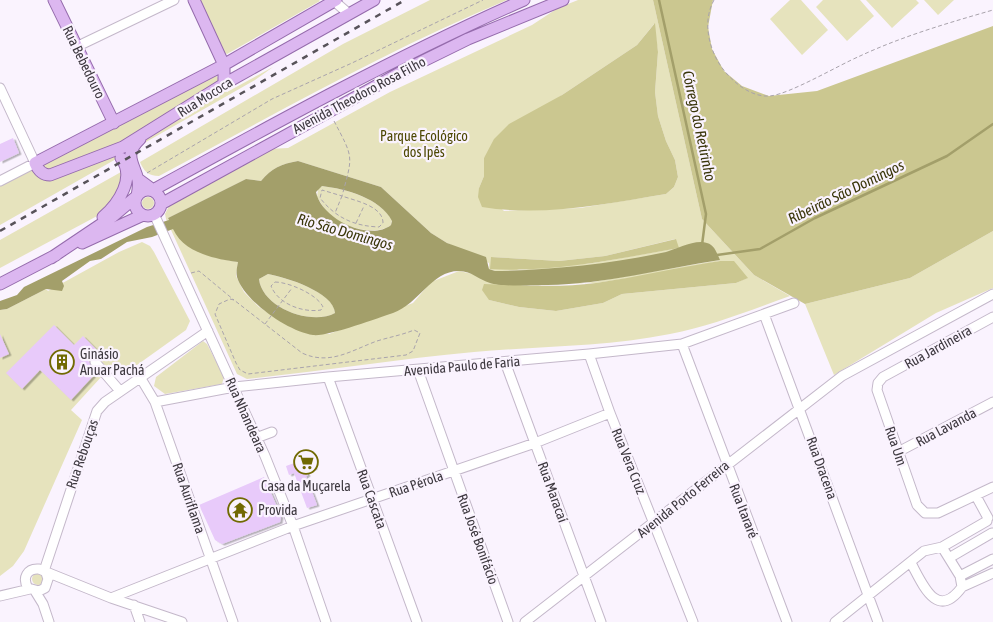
<svg xmlns="http://www.w3.org/2000/svg" width="993" height="622" font-family="'Asap Condensed',sans-serif">
  <defs>
    <filter id="shadow"><feDropShadow dx="2.5" dy="1.5" stdDeviation="0" flood-color="#0004"/></filter>
  </defs>
  <rect width="100%" height="100%" fill="#faf3fe"/>
  <path fill="#e6e3bd" fill-rule="evenodd" d="M200,0H319L320,1L227,54L222,52Z
    M430,0H507C387,50 273,115 159,176C148,176 144,171 140,162L343,44Z
    M578,0H653L702,219L754,275L790,296C751,310 711,326 670,334C606,347 539,346 474,352C398,359 323,371 247,379L237,374L166,219L165,214L170,204L268,149L288,148L390,92L532,25L558,8ZM654,24L658,52L655,92L658,116L666,141L675,160L678,177L674,187L666,194L580,208L504,211L479,188L484,176V158L562,95L637,45ZM298,161L381,187L431,233L447,243L489,263V269L495,271C559,270 633,266 693,244L720,260L581,284L491,283L477,275L459,271L431,282L413,303L329,334L291,327L259,307L244,292L236,276L238,262C206,257 182,249 168,218L246,179L261,181C272,168 281,164 298,161ZM675,239L678,248L593,263L519,270L491,257L559,261L605,256ZM720,261L747,278L736,283L622,294L603,303L556,311L519,307L489,300L523,285L596,283L664,273Z
    M790,0H801L828,30L802,55L770,19Z
    M823,0H860L874,16L847,41L816,7Z
    M866,0H916L919,3L892,28Z
    M924,0H954L938,15Z
    M273,67L255,80L0,225V186L216,75L227,92Z
    M121,172L123,179L113,198L99,215L0,268V240Z
    M322,186C346,189 379,198 392,220L391,225C376,237 341,227 329,214C324,209 321,203 317,197L318,189Z
    M142 203a6 6 0 1 1 12 0a6 6 0 1 1-12 0Z
    M993,231V288L936,313L834,375L805,304L910,278Z
    M142,242L150,246L154,252L190,321L186,330L123,375L113,364L71,410L82,420L24,551L13,566L0,576V310L7,309L46,289L48,291L119,252Z
    M268,274C284,277 335,292 335,313C312,326 262,308 259,279Z
    M203,341L207,344L224,377L222,384L165,394L154,386L156,377Z
    M32 579a6 6 0 1 1 12 0a6 6 0 1 1-12 0Z"/>
  <path fill="#cbc790" d="M653,0H713L708,27L712,49L724,71L742,86L769,96L817,91L993,26V231L910,278L805,304L754,275L702,219Z
    M655,23L658,52L655,92L658,116L666,141L675,160L678,177L674,187L666,194C606,204 543,217 482,207L478,197L479,188L484,176V158L494,139L509,124L562,95L637,45Z
    M676,239L679,248C616,259 554,273 490,269L491,257L559,261L605,256Z
    M720,261H734L748,278L736,283L622,294L603,303L556,311L519,307L489,300L482,290L484,284C521,285 559,288 596,283C637,277 679,267 720,261Z"/>
  <path fill="#a39f6a" fill-rule="evenodd" d="M298,161L381,187L431,233L447,243L486,257L489,269L495,271C553,270 610,264 666,252C677,249 695,239 707,243C715,245 717,254 720,260C662,269 606,284 547,285C535,285 501,287 490,283C479,280 472,271 459,271C431,271 419,304 393,313C378,318 327,337 313,335C289,332 244,301 237,277C236,273 237,267 238,262C215,259 184,253 173,229L152,237L127,242L101,259L90,261L62,281L64,286L62,291L46,289L7,309L0,310V301L17,295L24,287L147,227L169,220L168,218L246,179L261,181C272,168 281,164 298,161ZM322,186C346,189 380,198 392,221L391,225C370,242 321,219 316,192ZM268,274C285,277 334,292 335,313C312,326 262,308 259,279Z"/>
  <g fill="none" stroke-linecap="round" stroke-linejoin="round">
    <path stroke="#a39f6a" stroke-width="2.5" d="M659,0L706,214L702,245
      M717,255L760,249L815,218L947,156L993,124"/>
  </g>
  <path fill="#e8cafa" filter="url(#shadow)" d="M13,138L19,153L0,162V144Z
    M54,325L74,345L83,336L96,349L87,358L96,373L71,400L40,370L22,389L6,373Z
    M0,334L9,354L0,358Z
    M311,457L315,468L306,471L308,475L306,476L317,505L307,508L294,473L289,475L286,466Z
    M264,477L281,516L280,522L222,544L215,540L199,505Z"/>
  <g fill="none" stroke-linecap="round" stroke-linejoin="round">
    <g stroke="#c4b8ca" stroke-width="11">
      <path id="minor" d="M333,0L349,14
        M76,47L174,0
        M0,88L35,163L0,181
        M154,214L265,456L293,526L326,622
        M764,314L878,622
        M993,317L883,377L878,383L877,390L917,505L925,513H938L993,487
        M682,344L787,622
        M589,354L610,413L693,622
        M95,362L120,391
        M505,362L601,622
        M418,370L508,622
        M140,377L155,402L233,622
        M328,377L417,622
        M155,402L234,387L328,377L589,354L682,344L794,303
        M256,438L272,432
        M898,452L993,402
        M976,496L988,518
        M949,558L992,533
        M911,563C923,585 937,621 962,587L960,576L942,547
        M44,571L97,411L105,402L208,331
        M46,573L48,579L45,588L39,591L28,588C22,578 27,568 39,569L111,598L182,622
        M960,576L993,559
        M962,587L993,573
        M35,591L43,604L49,622
        M0,596L30,589
        M111,598L293,526L535,443L610,413
        M134,605L140,622
        M525,622L842,376L993,294
        M835,622L924,551L942,547L987,521"/>
    </g>
    <g stroke="#956bac" stroke-width="13">
      <path id="major" d="M54,0L114,123
        M194,0L224,65V84
        M336,0L220,67L35,163C38,170 42,175 50,175L123,147L224,84L374,0
        M138,179L153,190C275,123 397,56 524,0
        M135 203a13 13 0 1 1 26 0a13 13 0 1 1-26 0Z
        M161,204L405,70L468,39L563,0
        M103,217C119,203 136,177 121,158
        M82,243L143,215
        M51,258L112,217L137,196C138,191 139,185 138,180C134,163 123,155 140,139
        M0,284L56,255"/>
    </g>
    <path stroke="#a9a3ac" stroke-width="1" stroke-dasharray="4 2.5" stroke-linecap="butt" d="M714,0C704,18 707,40 716,58C725,76 748,98 770,96C790,94 839,65 860,56C903,36 948,23 993,10
      M334,121C354,159 353,155 342,196L322,190L320,198C336,218 354,226 379,227L383,223C383,206 356,201 342,196L335,213
      M147,173L272,99L352,63L483,0
      M356,223L364,206
      M191,273L199,271L234,300
      M275,282C288,282 317,294 323,307L321,310C303,313 278,304 271,286Z
      M230,299L234,300L302,353C330,366 352,350 377,341C390,337 402,335 414,330L420,333L413,351L406,355L248,374L240,370L236,363L215,314L219,304Z
      M265,324L292,288"/>
    <use href="#minor" stroke="#fff" stroke-width="9"/>
    <use href="#major" stroke="#dcb7f0" stroke-width="11"/>
    <path stroke="#58535a" stroke-width="2.5" stroke-dasharray="6 6" stroke-linecap="butt" d="M0,231L405,0"/>
  </g>
  <defs>
    <g id="building-ring" transform="scale(1.25)"><circle r="9.5" fill="#faf3fe" stroke="#716a02" stroke-width="1.5"/><path d="M-4-6H4V6H1V3H-1V6H-4ZM-2.5-4.3h1.7v1.8h-1.7ZM.8-4.3h1.7v1.8H.8ZM-2.5-1h1.7V.8h-1.7ZM.8-1h1.7V.8H.8Z" fill="#716a02"/></g>
    <g id="supermarket-ring" transform="scale(1.25)"><circle r="9.5" fill="#faf3fe" stroke="#716a02" stroke-width="1.5"/><path d="M-6-5.5h2.5l.6 2H6L4.5 2H-2.5L-4.4-4H-6ZM-1.5 3.2a1.3 1.3 0 1 0 .1 0ZM3 3.2a1.3 1.3 0 1 0 .1 0Z" fill="#716a02"/></g>
    <g id="temple-ring" transform="scale(1.25)"><circle r="9.5" fill="#faf3fe" stroke="#716a02" stroke-width="1.5"/><path d="M0-6L5-2H3V0L6.5 2.5H4V6H1.5V3h-3V6H-4V2.5H-6.5L-3 0V-2H-5Z" fill="#716a02"/></g>
  </defs>
  <g fill-rule="evenodd">
    <use href="#building-ring" x="62" y="362"/>
    <use href="#supermarket-ring" x="306" y="462"/>
    <use href="#temple-ring" x="240" y="510"/>
  </g>
  <g text-anchor="middle" stroke-width="4.5" stroke-linejoin="round" paint-order="stroke">
    <g font-size="14" fill="#3d383f" stroke="#faf3fe">
      <text transform="translate(84 62) rotate(64)" y="5">Rua Bebedouro</text>
      <text transform="translate(359 95) rotate(-28)" y="5">Avenida Theodoro Rosa Filho</text>
      <text transform="translate(205 97) rotate(-32)" y="5">Rua Mococa</text>
      <text transform="translate(938 347) rotate(-29)" y="5">Rua Jardineira</text>
      <text transform="translate(462 366) rotate(-5)" y="5">Avenida Paulo de Faria</text>
      <text transform="translate(246 415) rotate(66)" y="5">Rua Nhandeara</text>
      <text transform="translate(946 427) rotate(-28)" y="5">Rua Lavanda</text>
      <text transform="translate(896 446) rotate(71)" y="5">Rua Um</text>
      <text transform="translate(82 454) rotate(-71)" y="5">Rua Rebouças</text>
      <text transform="translate(629 461) rotate(68)" y="5">Rua Vera Cruz</text>
      <text transform="translate(822 468) rotate(70)" y="5">Rua Dracena</text>
      <text transform="translate(416 484) rotate(-19)" y="5">Rua Pérola</text>
      <text transform="translate(553 492) rotate(70)" y="5">Rua Maracaí</text>
      <text transform="translate(189 498) rotate(71)" y="5">Rua Auriflama</text>
      <text transform="translate(372 499) rotate(70)" y="5">Rua Cascata</text>
      <text transform="translate(683 499) rotate(-39)" y="5">Avenida Porto Ferreira</text>
      <text transform="translate(744 511) rotate(69)" y="5">Rua Itararé</text>
      <text transform="translate(478 539) rotate(70)" y="5">Rua José Bonifácio</text>
    </g>
    <g font-size="14" fill="#4d4803" stroke="#faf3fe">
      <text x="424" y="141">Parque Ecológico<tspan x="424" dy="16">dos Ipês</tspan></text>
    </g>
    <g font-size="14" fill="#3d383f" stroke="#faf3fe" text-anchor="start">
      <text x="80" y="359">Ginásio<tspan x="80" dy="16">Anuar Pachá</tspan></text>
      <text x="306" y="491" text-anchor="middle">Casa da Muçarela</text>
      <text x="258" y="515">Provida</text>
    </g>
    <g font-size="15" font-style="italic" fill="#3a360a" stroke="#faf3fe">
      <text transform="translate(699 126) rotate(78)" y="5">Córrego do Retirinho</text>
      <text transform="translate(846 192) rotate(-26)" y="5">Ribeirão São Domingos</text>
      <text transform="translate(345 232) rotate(16)" y="5">Rio São Domingos</text>
    </g>
  </g>
</svg>
